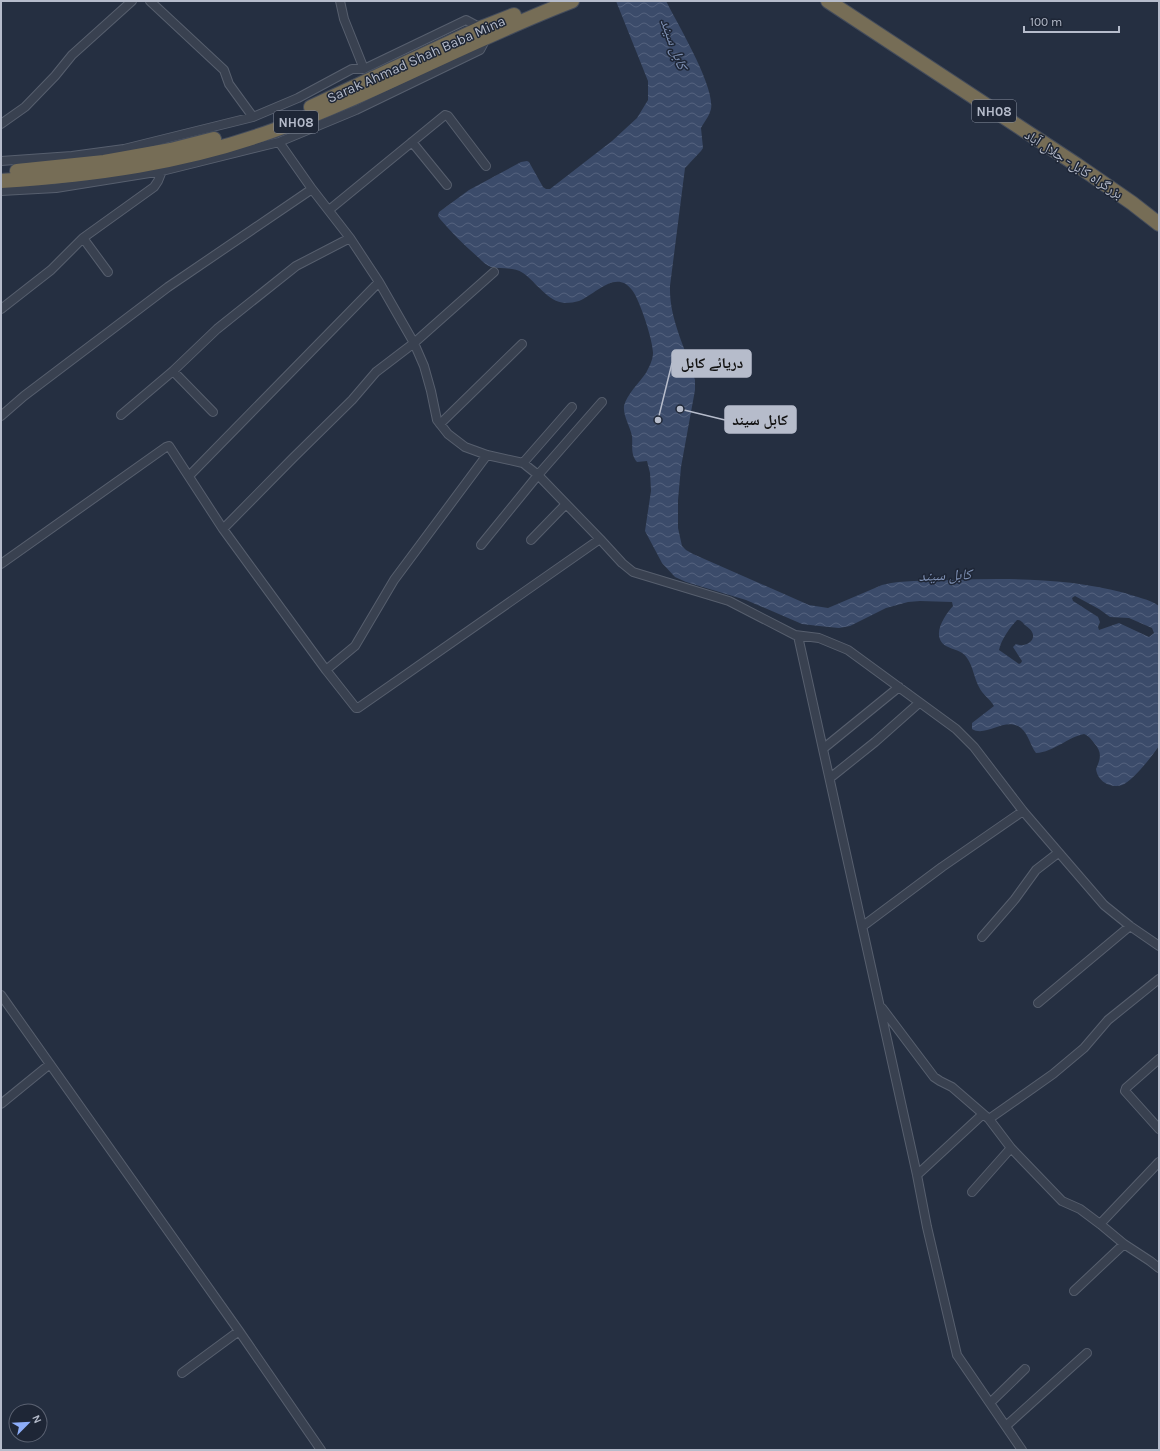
<svg xmlns="http://www.w3.org/2000/svg" width="1160" height="1451" font-family="Karla,'Noto Naskh Arabic',sans-serif">
  <defs>
    <pattern id="water-waves" width="16" height="10" patternUnits="userSpaceOnUse"><rect width="16" height="10" fill="#3b4b6a"/><path d="M0 5q4-4 8 0t8 0" fill="none" stroke="#55637e"/></pattern>
  </defs>
  <rect width="100%" height="100%" fill="#252f41"/>
  <path fill="url(#water-waves)" fill-rule="evenodd" d="M616,1H666C677,23 715,86 711,109C709,117 704,122 701,128L703,148L701,151L685,168L670,286C669,320 686,348 695,380V390L681,467L678,500V528L682,546L686,550L693,554L809,605L828,608L882,585L891,583C911,580 932,581 952,580C1010,578 1068,578 1125,593C1136,597 1149,599 1159,606V746C1152,756 1133,781 1122,785C1117,787 1112,786 1107,784C1101,781 1097,776 1096,769C1101,758 1102,752 1094,743C1091,739 1089,736 1084,734C1068,737 1054,752 1036,753C1030,745 1029,735 1021,728C1005,716 986,738 972,729V723L994,706C990,699 982,694 979,687C974,678 973,666 967,658C962,650 953,650 946,646C930,636 945,615 953,606L952,602L920,601L908,602L886,608L850,626L839,628L819,626L802,624L746,600L686,582L675,577L662,563L645,531L651,491L650,473L647,461L637,462C630,454 633,445 632,436C630,426 623,416 624,406C627,394 639,383 646,373C649,367 653,360 653,353C653,341 640,300 632,290C616,269 596,294 579,301C575,302 570,303 565,303C548,302 536,282 523,273C514,267 501,269 491,267C486,265 482,261 479,258C465,246 452,233 440,219L438,216L439,212L469,190L521,162L527,161L529,162L543,187L546,189H550L612,141L637,118L648,100V81ZM1075,596L1099,609L1110,617L1129,618L1152,628L1154,633L1149,637L1119,623L1099,630L1098,627L1100,622L1098,617L1073,601L1072,598ZM1017,620C1021,620 1022,622 1025,625C1027,627 1031,629 1032,632C1037,641 1024,648 1016,644L1013,647L1022,661L1021,663L1019,664L999,650C1001,640 1010,627 1017,620Z"/>
  <g fill="none" stroke-linecap="round" stroke-linejoin="round">
    <g stroke="#575f6e" stroke-width="10">
      <path id="street" d="M150,1L224,70L229,84L253,117
        M340,1L344,19L364,69
        M1,124L25,107L55,76L72,55L132,1
        M279,142L312,189L350,238L379,282L414,343L424,366L431,391L437,420L448,434L465,447L487,455L523,463L538,475L600,539L622,563L633,572L729,601L795,635L819,638L848,650L956,729L974,747L1023,811L1104,905L1130,926L1159,946
        M412,142L447,185
        M1,161L72,156L124,149L253,117L298,98L352,69H364L466,20L481,28
        M1,191L56,188L162,171L279,142L356,110L480,50L487,37
        M329,210L445,115L448,116L486,166
        M83,238L108,272
        M1,309L51,270L83,238L154,187L158,181L162,171
        M173,371L213,412
        M121,415L173,371L217,329L296,266L350,238
        M1,416L24,396L168,287L312,189
        M440,424L522,344
        M523,463L572,407
        M189,476L379,282
        M223,529L293,458L352,400L376,372L414,343L494,272
        M531,540L566,504
        M481,545L538,475L602,402
        M1,564L166,447L169,446L223,529L326,670L356,708H358L600,539
        M798,636L917,1175L927,1227L957,1355L1022,1450
        M326,670L355,646L394,580L487,455
        M824,748L899,687
        M830,778L875,742L919,703
        M863,926L942,867L1023,811
        M982,937L1015,899L1036,870L1058,853
        M1,995L239,1331L321,1450
        M1038,1003L1130,926
        M882,1008L934,1077L940,1081L952,1087L989,1119L1011,1148L1062,1201L1080,1209L1100,1224L1124,1244L1150,1261L1159,1268
        M1159,1059L1126,1088L1125,1091L1159,1129
        M1,1104L50,1064
        M989,1119L1053,1074L1084,1048L1108,1020L1159,979
        M917,1175L983,1114
        M972,1192L1011,1148
        M1100,1224L1159,1162
        M1074,1291L1124,1244
        M182,1373L239,1331
        M990,1403L1025,1369
        M1006,1426L1087,1353"/>
    </g>
    <g stroke="#444c5b" stroke-width="16">
      <path id="highway" d="M828,1L1077,165L1132,203L1159,224
        M311,107L481,28L514,15
        M17,171L104,162L171,150L214,139
        M1,181C93,175 184,163 272,131C374,94 470,40 572,1"/>
    </g>
    <use href="#street" stroke="#394150" stroke-width="8"/>
    <use href="#highway" stroke="#766d56" stroke-width="14"/>
  </g>
  <g text-anchor="middle" stroke-width="3" stroke-linejoin="round" paint-order="stroke">
    <g fill="#1e2636" stroke="#888f9e" stroke-width="1">
      <rect x="972" y="100" width="44" height="22" rx="3"/>
      <rect x="274" y="111" width="44" height="22" rx="3"/>
    </g>
    <g font-size="13" font-weight="bold" fill="#b6bccb">
      <text x="994" y="116">NH08</text>
      <text x="296" y="127">NH08</text>
    </g>
    <g font-size="14" fill="#b6bccb" stroke="#1e2636">
      <text transform="translate(416 59) rotate(-24)" y="5">Sarak Ahmad Shah Baba Mina</text>
      <text transform="translate(1074 164) rotate(33)" y="5">بزرگراه کابل- جلال آباد</text>
    </g>
    <g font-size="15" font-style="italic" fill="#7d8fb2" stroke="#1e2636">
      <text transform="translate(674 44) rotate(70)" y="5">کابل سيند</text>
      <text transform="translate(945 575) rotate(-2)" y="5">کابل سيند</text>
    </g>
  </g>
  <path fill="none" stroke="#b6bccb" stroke-width="1.5" d="M658 420L672 363M680 409L725 420"/>
  <g fill="#b6bccb" stroke="#1e2636" stroke-width="1.5">
    <circle cx="658" cy="420" r="4"/>
    <circle cx="680" cy="409" r="4"/>
  </g>
  <g fill="#b6bccb" stroke="#b6bccb" stroke-width="1.5">
    <rect x="672" y="350" width="79" height="27" rx="4"/>
    <rect x="725" y="406" width="71" height="27" rx="4"/>
  </g>
  <g font-size="15" text-anchor="middle" font-weight="bold" fill="#111">
    <text x="712" y="368">دریائے کابل</text>
    <text x="760" y="425">کابل سيند</text>
  </g>
  <rect width="1160" height="1451" fill="none" stroke="#b6bccb" stroke-width="4"/>
  <g transform="translate(28 1423) rotate(66)"><circle r="19" fill="#1e2636" stroke="#5b6272"/>
  <path d="M0-3L7 15L0 10L-7 15Z" fill="#8dadf9"/>
  <text y="-6" font-size="11" font-weight="bold" text-anchor="middle" fill="#b6bccb">N</text>
  </g>
  <path d="M1024 26v6h95v-6" fill="none" stroke="#b6bccb" stroke-width="2"/>
  <text x="1030" y="26" font-size="12" fill="#b6bccb" stroke="#1e2636" stroke-width="3" paint-order="stroke">100 m</text>
</svg>
